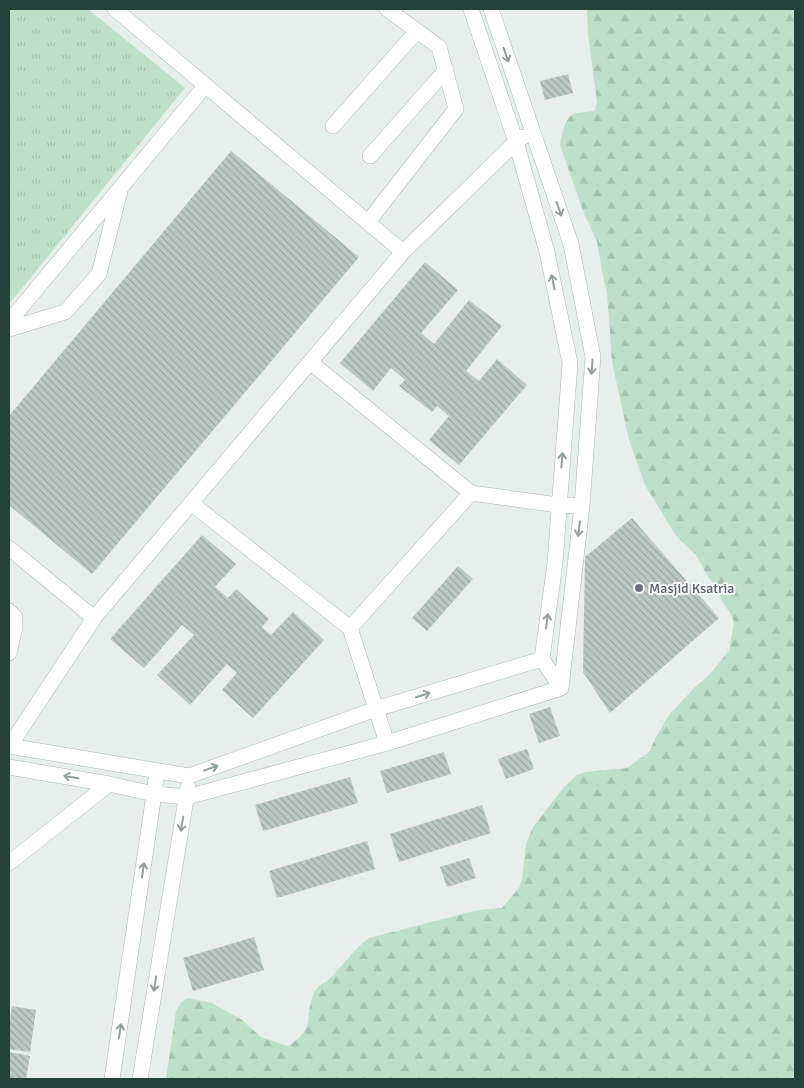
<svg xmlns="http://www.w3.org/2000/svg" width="804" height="1088" font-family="Signika,sans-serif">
  <defs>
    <pattern id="grass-tufts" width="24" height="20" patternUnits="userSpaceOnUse" patternTransform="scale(1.25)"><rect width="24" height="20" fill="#bfe0c8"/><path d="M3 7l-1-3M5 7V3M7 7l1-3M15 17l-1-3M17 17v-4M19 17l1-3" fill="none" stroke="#a4c1ad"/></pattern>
    <pattern id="forest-firs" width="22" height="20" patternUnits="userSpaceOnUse" patternTransform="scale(1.25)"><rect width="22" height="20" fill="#bfe0c8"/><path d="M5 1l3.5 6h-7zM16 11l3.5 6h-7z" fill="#a4c1ad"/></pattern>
    <pattern id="building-back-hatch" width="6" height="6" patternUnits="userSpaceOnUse" patternTransform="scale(1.25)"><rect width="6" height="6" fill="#bbcac4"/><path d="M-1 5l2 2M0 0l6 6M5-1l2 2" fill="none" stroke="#98a6a0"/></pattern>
  </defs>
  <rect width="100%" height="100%" fill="#e6efeb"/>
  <path fill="url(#grass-tufts)" d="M9,9H88L185,88L9,304Z"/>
  <path fill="url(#forest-firs)" d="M587,9H795V1079H166L176,1011L181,1003L187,998L212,1003L242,1020L261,1037L288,1046C318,1027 303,1016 314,993C317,986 323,984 328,980C343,967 353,949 369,938L478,910L502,908L519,888L522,879L526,844L533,827L564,787L577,775L585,772L627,768L649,752L656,737L669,715L694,688L708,676L729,651L734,622L731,614L721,600L719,591L706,574L697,556L676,536L645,485L629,440L612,362L607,293L603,276L597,242L583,211L560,145C562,134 564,116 577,113C582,112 589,112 594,111L597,103L588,34Z"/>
  <path fill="url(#building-back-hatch)" d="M568,74L573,93L545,100L540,81Z
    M231,151L359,257L92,574L9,505V416Z
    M425,262L458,290L421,333L434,344L469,300L502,326L466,371L479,381L497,359L527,385L459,465L429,440L449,416L437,406L432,412L399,386L405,380L391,368L373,391L340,363Z
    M632,518L719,618L610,713L583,672L585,557Z
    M202,535L236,564L215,587L228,598L236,589L269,619L262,627L271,635L293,612L324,640L253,718L222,690L237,673L227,664L190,705L157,675L194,635L182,625L144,668L110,639Z
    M458,566L473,579L427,631L412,618Z
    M550,707L560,736L539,743L529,714Z
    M527,749L534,769L506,779L498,759Z
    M444,752L451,774L387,793L380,771Z
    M350,777L358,803L263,831L255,805Z
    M482,805L491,833L399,862L390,834Z
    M367,841L375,869L277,898L269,871Z
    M469,858L476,878L447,887L440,867Z
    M254,937L264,970L193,991L183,958Z
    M12,1006L36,1010L30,1052L9,1049V1028Z
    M9,1052L30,1056L26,1079H9Z"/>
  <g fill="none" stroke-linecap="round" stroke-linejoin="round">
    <g stroke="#a8b8b2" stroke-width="16">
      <path id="minor" d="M115,9L403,252L516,142L523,137
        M333,126L417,31
        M370,156L446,70
        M368,222L456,109L439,47L387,9
        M9,322L205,86
        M9,329L65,312L99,274L120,191
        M471,493L558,505L582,506
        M191,503L350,628L471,493L310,362
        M9,548L94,618L403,252
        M9,611L15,617V627L9,653
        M350,628L387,743
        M542,659L561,688
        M9,746L189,776L376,709L542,659L555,563L570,363L547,252L516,142L471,9
        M9,747L94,618
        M9,767L109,784L154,794L112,1079
        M157,771L154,794L187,797L387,743L561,688L582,506L593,357L571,244L491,9
        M9,863L109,784
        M140,1079L188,787"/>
    </g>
    <use href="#minor" stroke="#fff" stroke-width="15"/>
  </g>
  <defs><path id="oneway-shaft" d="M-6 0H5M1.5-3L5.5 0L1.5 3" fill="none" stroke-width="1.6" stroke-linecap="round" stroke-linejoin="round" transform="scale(1.25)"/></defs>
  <g stroke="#92a09c">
    <use href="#oneway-shaft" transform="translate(506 55) rotate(71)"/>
    <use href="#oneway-shaft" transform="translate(559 209) rotate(71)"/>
    <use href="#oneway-shaft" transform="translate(553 282) rotate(-102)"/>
    <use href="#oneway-shaft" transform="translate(592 367) rotate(94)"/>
    <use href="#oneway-shaft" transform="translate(562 460) rotate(-85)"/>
    <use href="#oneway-shaft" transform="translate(579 529) rotate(97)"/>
    <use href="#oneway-shaft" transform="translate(547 621) rotate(-82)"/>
    <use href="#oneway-shaft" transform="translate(423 695) rotate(-17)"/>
    <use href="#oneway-shaft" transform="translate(211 768) rotate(-20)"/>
    <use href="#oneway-shaft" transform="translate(71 777) rotate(-170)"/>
    <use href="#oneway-shaft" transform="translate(182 824) rotate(100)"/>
    <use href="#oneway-shaft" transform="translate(143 870) rotate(-82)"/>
    <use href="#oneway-shaft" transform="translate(155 984) rotate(99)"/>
    <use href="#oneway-shaft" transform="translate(120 1031) rotate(-81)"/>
  </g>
  <circle fill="#6b7280" stroke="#f7fbf9" stroke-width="2" cx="639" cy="588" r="5"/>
  <g text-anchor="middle" stroke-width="4" stroke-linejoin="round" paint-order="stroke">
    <g font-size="14" fill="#5b616d" stroke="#f7fbf9" text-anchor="start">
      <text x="649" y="593">Masjid Ksatria</text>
    </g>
  </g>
  <rect width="804" height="1088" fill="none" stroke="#24423a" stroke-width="20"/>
</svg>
